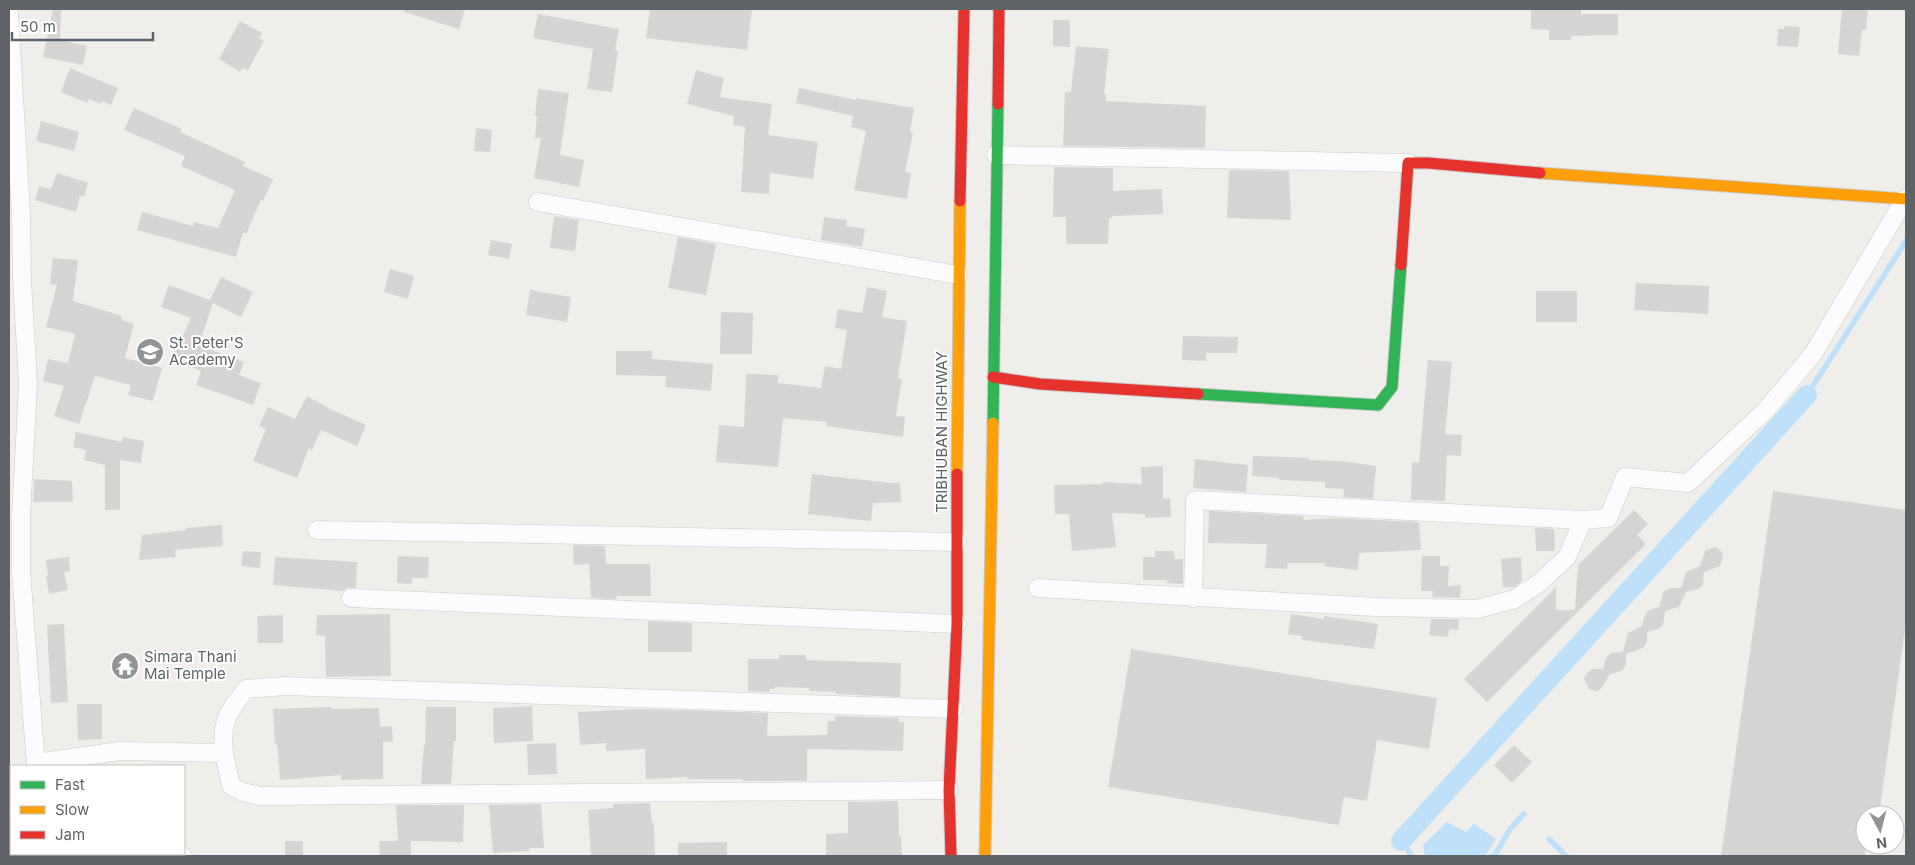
<svg xmlns="http://www.w3.org/2000/svg" width="1915" height="865" font-family="Inter,sans-serif">
  <rect width="100%" height="100%" fill="#efeeea"/>
  <path fill="#bfe0f9" d="M1447,822L1466,832L1474,824L1496,839L1485,856H1425L1423,845Z"/>
  <g fill="none" stroke-linecap="round" stroke-linejoin="round">
    <path stroke="#bfe0f9" stroke-width="5.5" d="M1807,395L1906,241
      M1549,839L1566,856
      M1401,841L1412,856
      M1492,856L1495,855L1510,829L1524,814"/>
    <path stroke="#bfe0f9" stroke-width="20" d="M1401,841L1807,395"/>
  </g>
  <path fill="#d6d5d3" d="M53,9H61L60,40L87,46L83,65L43,57Z
    M404,9H465L459,29L404,12Z
    M650,9H752L747,50L646,38Z
    M1842,9H1868L1866,30H1862L1859,56L1838,54Z
    M1531,10H1581V14H1618V35L1571,36V40H1549V30L1531,29Z
    M538,14L619,29L615,50L618,51L612,92L587,89L593,49L533,38Z
    M1053,20H1070V47L1053,46Z
    M240,21L262,33L259,38L264,41L248,70L242,68L240,72L219,59Z
    M1785,26L1800,27L1798,47L1777,46L1778,29H1784Z
    M1076,46L1109,49L1104,94H1106V101L1206,106L1205,148L1063,146L1065,92H1071Z
    M70,68L118,88L111,105L102,101L101,104L89,99L87,103L61,92Z
    M696,70L724,78L720,97L772,104L768,135L818,142L813,179L770,173L769,194L741,192L745,127L733,125L734,116L687,104Z
    M799,88L856,100V98L914,108L910,132L913,133L905,172L911,173L907,199L854,190L866,131L851,127L853,116L796,103Z
    M538,89L569,93L560,155L584,160L579,187L534,178L541,138H535L537,116H535Z
    M134,108L182,129L180,132L245,162L243,166L273,179L263,201L261,200L246,234L243,232L236,257L137,230L142,212L193,226L194,222L218,228L235,190L181,166L185,156L124,130Z
    M41,121L79,132L74,151L36,141Z
    M476,128L492,130L490,152L474,151Z
    M1054,167L1113,168V191L1162,189L1163,214L1112,216V218H1109L1108,244H1066V217H1053Z
    M1229,170L1289,171L1291,220L1227,218Z
    M57,173L88,183L84,197L80,196L76,212L35,200L39,186L51,189Z
    M554,216L579,220L575,251L550,248Z
    M824,217L847,220L846,226L865,229L862,247L821,240Z
    M678,237L716,244L706,295L668,288Z
    M491,240L512,244L509,259L488,255Z
    M53,258L78,260L73,301L122,316L121,320L134,324L125,358L162,368L153,401L128,395L131,385L95,376L79,424L54,416L64,386L43,381L48,359L68,363L75,334L46,327L57,285L50,284Z
    M390,269L414,276L408,299L384,292Z
    M221,277L253,292L241,317L213,303L201,339L204,340L201,346L244,362L239,375L261,383L253,405L196,385L201,371L172,359L191,318L161,307L169,285L210,300Z
    M1636,283L1709,286L1708,314L1634,310Z
    M867,287L887,291L882,317L907,321L898,378L902,379L896,416L905,417L903,437L826,426L827,422L783,418L778,467L716,462L719,425L744,427L746,374L778,375V383L821,388L825,366L841,369L847,330L835,328L838,309L862,313Z
    M530,290L571,297L567,322L526,315Z
    M1536,291H1577V322H1536Z
    M721,312L753,313L752,354H720Z
    M1183,336L1238,337L1237,353H1206V361L1182,360Z
    M616,351H652V359L713,364L711,391L665,387L666,376L616,375Z
    M1428,360L1452,362L1445,434L1462,435L1461,456L1447,455L1445,501L1411,500L1412,462L1419,463Z
    M307,396L330,409L366,425L357,446L321,430L312,450L309,448L297,478L253,461L266,429L259,426L268,407L295,419Z
    M76,432L122,442L123,437L144,441L141,463L120,460V510H105V465L84,460L86,450L73,447Z
    M1253,456L1309,458L1308,460L1341,461L1376,466L1373,499L1343,497L1344,489L1325,488V482L1279,480V478L1252,476Z
    M1195,459L1248,465L1246,492L1193,488Z
    M1163,466V499L1170,498L1171,517L1145,518V514L1112,513L1116,547L1072,551L1069,514H1055L1054,485L1103,484V482L1142,484L1141,467Z
    M812,474L890,483H900L901,502L873,503L871,521L808,514Z
    M34,479L72,481L73,502H33Z
    M1773,491L1906,510V622L1879,815H1865V856H1721Z
    M1634,510L1648,524L1637,535L1646,544L1487,702L1464,679L1556,587V610H1575L1578,565Z
    M1209,511L1303,516L1304,520L1334,518L1419,522L1421,550L1359,553L1358,570L1324,566L1325,563H1288L1287,569L1265,568L1267,544L1208,543Z
    M222,525L223,546L175,550L176,557L139,560L142,535L186,530V528Z
    M1535,528L1554,529L1555,551H1536Z
    M573,545L605,546L606,564H650L651,596H617L616,599L591,598L589,564L574,565Z
    M1715,547L1721,551L1723,557L1720,566L1704,572L1703,585L1698,589L1686,592L1679,607L1665,611L1663,625L1658,629L1647,632V642L1643,648L1626,654V664L1623,670L1609,675L1604,685L1599,690L1596,691L1589,689L1584,679L1587,673L1593,669H1603L1606,658L1611,653L1623,652L1628,633L1642,626L1645,615L1649,610L1659,607L1664,591L1671,588H1681L1686,572L1700,566L1705,551Z
    M243,551L261,552L260,568L241,566Z
    M1155,551H1174L1175,559H1183V584L1167,583V580H1143V557H1155Z
    M398,556L429,557L428,578H412V584L397,583Z
    M1422,556H1440V566H1449L1448,586L1461,585L1460,598L1432,597L1433,591H1421Z
    M69,557L70,571L64,572L68,590L49,594L46,576H48L46,560Z
    M275,557L357,562L356,588H347L343,591L273,585Z
    M1521,557L1522,581L1515,587H1503L1501,559Z
    M390,614L391,676L326,677L325,636L316,635L317,615Z
    M1291,614L1324,619V616L1378,624L1374,649L1302,640V636L1288,634Z
    M283,615V643H258L257,616Z
    M1431,619H1459L1458,630L1449,629L1448,637L1429,635Z
    M648,621L692,623V652H648Z
    M64,624L68,702L51,703L47,625Z
    M1131,649L1437,698L1429,749L1377,740L1367,801L1344,797L1339,825L1108,787Z
    M779,655H806V660L901,663L900,697L836,694V692L809,691V688L775,687V689H770L769,692L748,691V659H779Z
    M77,704H102V739L78,740Z
    M532,706L533,741L494,743L493,708Z
    M331,707V709L379,708L380,727L392,726L393,742H383V779L341,780V775L280,780L277,743L275,744L273,709Z
    M426,707H456V741H454L451,784H421L424,745H425Z
    M641,709L768,713L767,736L827,735L828,721H835V716L899,718V722H904L903,751L807,749V781H743V779H687V777L646,779L645,749L606,751V743L580,745L578,712Z
    M556,743L557,774L528,775L527,744Z
    M1514,745L1532,762L1512,783L1494,765Z
    M898,801L899,836L901,835L902,856H826V834L848,833V802Z
    M650,803L652,823H654L655,856H591L588,810L613,808V804Z
    M541,804L544,848H529L530,851L493,853L489,805Z
    M396,805H464L463,842L411,841V856H380L379,841H398Z
    M285,841H303V856H285Z
    M727,842V856H678V843Z"/>
  <g fill="none" stroke-linecap="round" stroke-linejoin="round">
    <g stroke="#cbcccc" stroke-width="19">
      <path id="street" d="M9,13L21,214L22,280L28,384L21,516V571L36,766
        M996,155L1408,163
        M538,202L958,275
        M317,530L957,542
        M1038,588L1376,607L1477,609L1515,599L1539,583L1567,557L1583,520L1608,518L1625,477L1688,483L1766,410L1813,354L1905,199
        M351,598L957,624
        M1193,598L1195,500L1583,520
        M224,753C221,721 227,714 246,689L285,686L953,709
        M36,763L120,751L224,753L231,786L243,792L260,796L949,790
        M36,854V856
        M159,854L183,856"/>
    </g>
    <g stroke="#cacacb" stroke-width="13">
      <path id="fast" d="M1198,394L1378,405L1392,387L1401,265
        M993,423L998,104"/>
    </g>
    <g stroke="#cacacb" stroke-width="13">
      <path id="slow" d="M1540,173L1906,199
        M957,474L960,201
        M985,856L993,423"/>
    </g>
    <g stroke="#cacacb" stroke-width="13">
      <path id="jam" d="M998,104L999,9
        M960,201L964,9
        M1401,265L1408,163H1428L1540,173
        M993,377L1040,384L1198,394
        M951,856L949,790L957,624V474"/>
    </g>
    <use href="#street" stroke="#fdfcfc" stroke-width="18"/>
    <use href="#fast" stroke="#30b455" stroke-width="11"/>
    <use href="#slow" stroke="#ff9f0a" stroke-width="11"/>
    <use href="#jam" stroke="#e5322d" stroke-width="11"/>
  </g>
  <defs>
    <g id="school-disc" transform="scale(1.4375)"><circle r="9.5" fill="#919496" stroke="#fff"/><path d="M0-5L7-2L0 1L-7-2ZM-4 1L0 2.5L4 1V4Q0 6-4 4Z" fill="#fff"/></g>
    <g id="temple-disc" transform="scale(1.4375)"><circle r="9.5" fill="#919496" stroke="#fff"/><path d="M0-6L5-2H3V0L6.5 2.5H4V6H1.5V3h-3V6H-4V2.5H-6.5L-3 0V-2H-5Z" fill="#fff"/></g>
  </defs>
  <g fill-rule="evenodd">
    <use href="#school-disc" x="150" y="352"/>
    <use href="#temple-disc" x="125" y="666"/>
  </g>
  <g text-anchor="middle" stroke-width="4" stroke-linejoin="round" paint-order="stroke">
    <g font-size="15" fill="#5f6368" stroke="#fff" text-anchor="start">
      <text x="169" y="348">St. Peter'S<tspan x="169" dy="17">Academy</tspan></text>
      <text x="144" y="662">Simara Thani<tspan x="144" dy="17">Mai Temple</tspan></text>
    </g>
    <g font-size="15" fill="#5f6368" stroke="#fff">
      <text transform="translate(942 432) rotate(-90)" y="5">TRIBHUBAN HIGHWAY</text>
    </g>
  </g>
  <rect width="1915" height="865" fill="none" stroke="#5f6368" stroke-width="20"/>
  <rect x="10" y="765" width="175" height="90" fill="#ffffff" stroke="#bfc1c3"/>
  <rect x="20" y="781" width="25" height="8" fill="#30b455" stroke="#bfc1c3"/>
  <text x="55" y="790" font-size="15" fill="#5f6368">Fast</text>
  <rect x="20" y="806" width="25" height="8" fill="#ff9f0a" stroke="#bfc1c3"/>
  <text x="55" y="815" font-size="15" fill="#5f6368">Slow</text>
  <rect x="20" y="831" width="25" height="8" fill="#e5322d" stroke="#bfc1c3"/>
  <text x="55" y="840" font-size="15" fill="#5f6368">Jam</text>
  <g transform="translate(1880 830) rotate(173)"><circle r="24" fill="#ffffff" stroke="#bfc1c3"/>
  <path d="M0-4L9 19L0 12L-9 19Z" fill="#919496"/>
  <text y="-8" font-size="14" font-weight="bold" text-anchor="middle" fill="#5f6368">N</text>
  </g>
  <path d="M12 32v8h141v-8" fill="none" stroke="#5f6368" stroke-width="2.5"/>
  <text x="20" y="32" font-size="15" fill="#5f6368" stroke="#ffffff" stroke-width="4" paint-order="stroke">50 m</text>
</svg>
